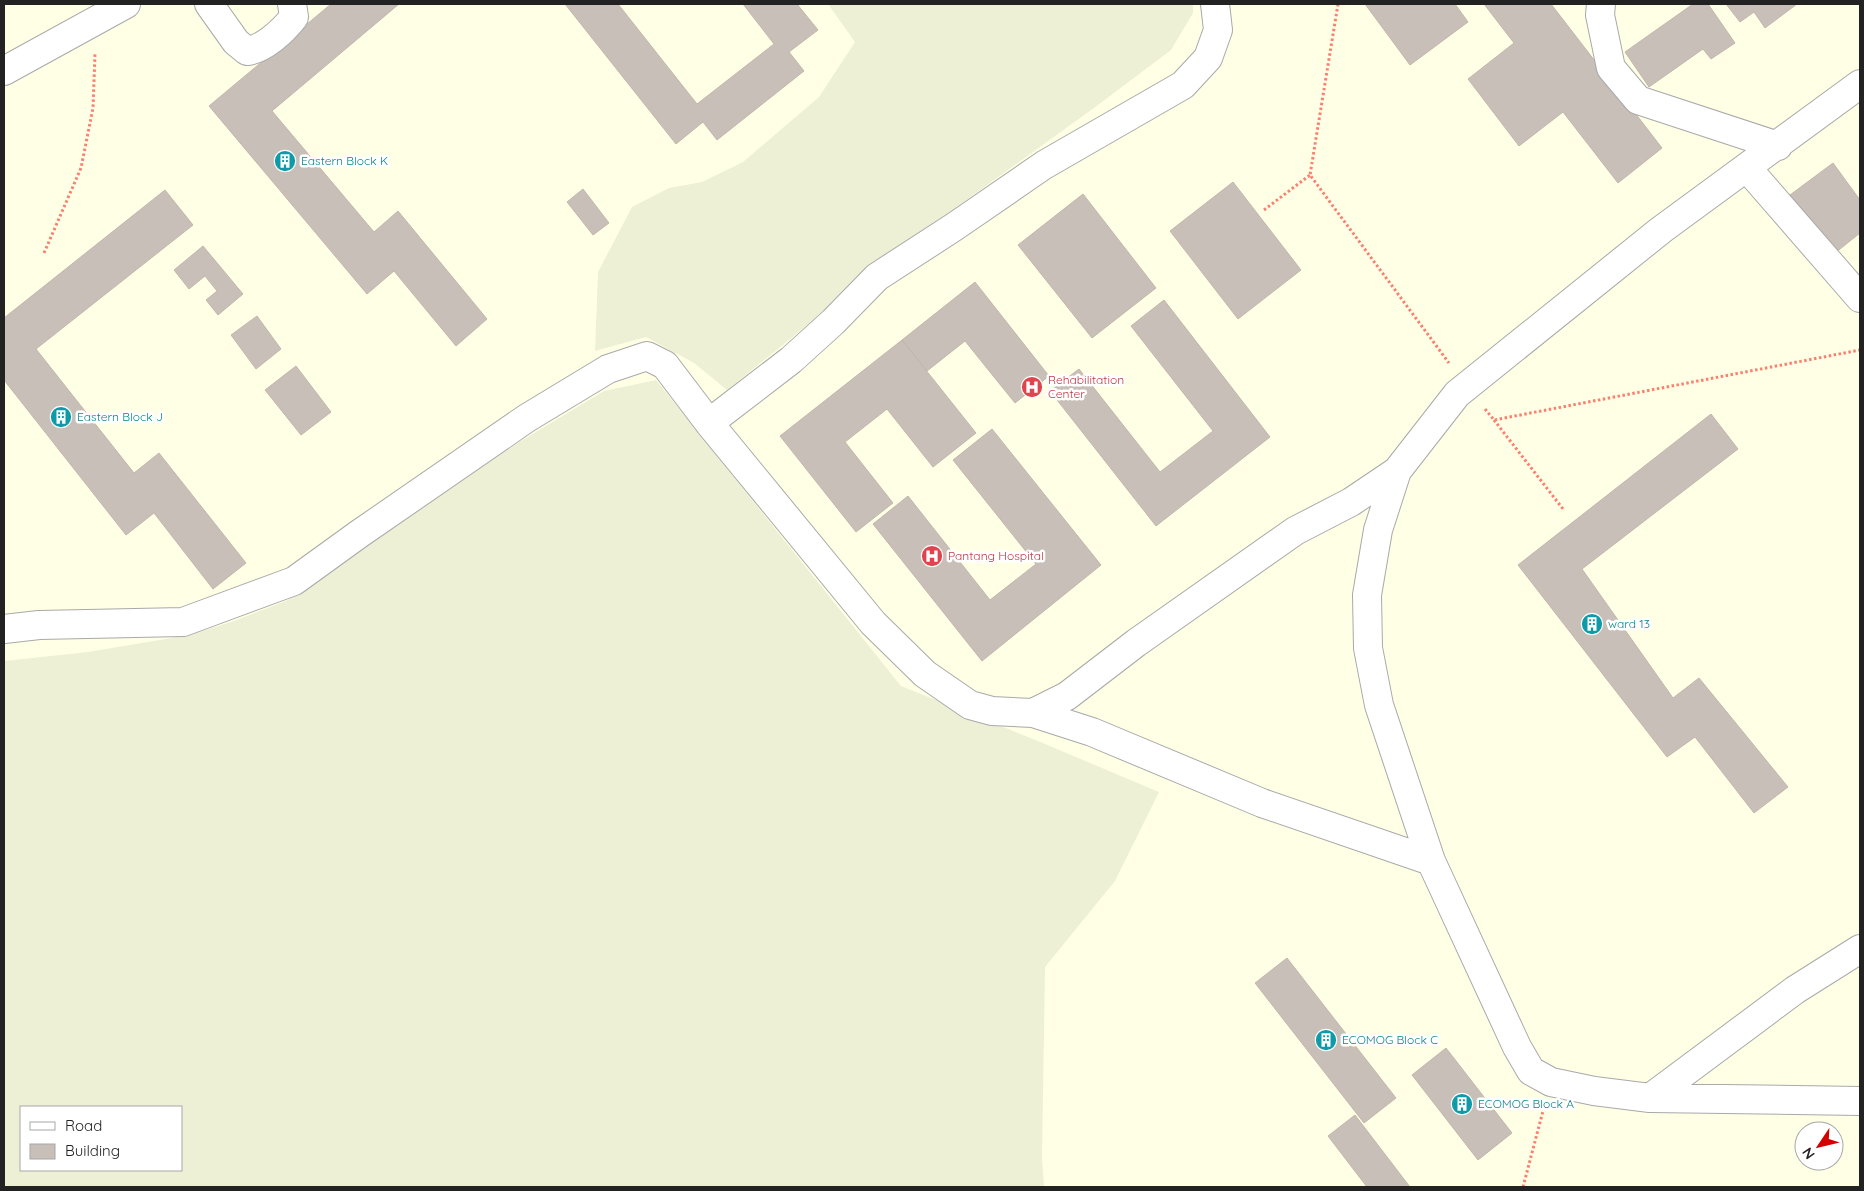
<svg xmlns="http://www.w3.org/2000/svg" width="1864" height="1191" font-family="Quicksand,sans-serif">
  <rect width="100%" height="100%" fill="#f2efe9"/>
  <path fill="#ffffe5" fill-rule="evenodd" d="M4,4H1860V1187H4ZM21,1107H181V1170H21ZM1804,1131H1834V1161H1804Z"/>
  <path fill="#eef0d5" fill-rule="evenodd" d="M828,4H1193V13L1171,50L1094,108L922,232L727,390L694,363L646,337L595,351L598,272L632,207L669,188L702,182L743,162L819,97L855,42Z
    M656,380L901,686L1038,741L1159,792L1115,881L1045,967L1042,1157L1044,1187H4V661L88,652L189,635L231,622L286,601L516,444L604,391ZM21,1107H181V1170H21Z"/>
  <path fill="#c7bfb8" stroke="#c4b6ab" d="M331,4H399L272,111L374,232L398,211L487,319L456,346L394,271L367,294L209,106Z
    M565,4H618L697,104L774,44L743,4H797L818,30L789,52L804,71L717,140L703,122L676,144Z
    M1365,4H1455L1468,22L1410,65Z
    M1484,4H1551L1662,148L1618,183L1563,112L1519,146L1468,79L1514,43Z
    M1693,4H1708L1735,43L1711,59L1703,49L1649,87L1625,52Z
    M1726,4H1797L1765,28L1754,12L1740,22Z
    M1833,163L1860,200V233L1830,257L1786,198Z
    M1233,182L1301,270L1238,319L1170,231Z
    M583,189L609,223L593,235L567,202Z
    M165,190L193,225L36,349L134,473L159,453L246,563L213,589L154,513L126,535L4,380V318Z
    M1083,194L1156,288L1092,338L1018,245Z
    M203,246L243,294L218,315L206,300L217,291L205,276L189,289L174,270Z
    M975,282L1049,376L1015,403L965,341L927,371L902,340Z
    M1164,300L1270,437L1156,526L1050,391L1079,369L1160,472L1213,431L1131,326Z
    M257,316L281,349L256,369L231,335Z
    M902,340L976,433L933,467L887,409L845,442L893,503L856,532L780,436Z
    M296,366L331,412L301,435L265,390Z
    M1711,414L1738,449L1582,569L1673,698L1699,678L1788,787L1754,813L1695,737L1667,757L1518,565Z
    M992,429L1101,565L982,661L873,524L908,496L990,600L1036,564L953,460Z
    M1287,958L1396,1098L1364,1123L1255,983Z
    M1446,1048L1512,1133L1478,1160L1412,1075Z
    M1355,1115L1410,1187H1367L1328,1136Z"/>
  <g fill="none" stroke-linecap="round" stroke-linejoin="round">
    <g stroke="#a9a9a9" stroke-width="30">
      <path id="minor" d="M209,4L236,42L247,51C264,49 283,31 294,17L292,4
        M1601,4L1600,15L1611,68L1638,100L1778,146
        M4,71L126,4
        M1860,84L1661,230L1457,394L1397,471L1378,530L1367,595L1368,648L1379,705L1431,861L1517,1047L1531,1071L1551,1082L1594,1091L1650,1098L1860,1101
        M1747,168L1860,298
        M709,423L791,360L833,322L877,277L954,227L1044,165L1183,85L1208,58L1218,30L1215,4
        M4,629L39,625L183,622L294,581L359,534L527,418L608,369L647,356L665,365L709,423L873,623L925,674L970,705L992,711L1033,713L1092,732L1262,803L1431,861
        M1033,713L1067,696L1136,643L1295,531L1351,502L1397,471
        M1650,1098L1795,990L1860,949"/>
    </g>
    <path stroke="#fa8072" stroke-width="3" stroke-dasharray="2.5 2.5" stroke-linecap="butt" d="M1338,4L1310,175L1449,363
      M1264,210L1310,175
      M44,253L81,168L93,108L95,54
      M1485,409L1494,420L1860,350
      M1494,420L1563,509
      M1523,1187L1543,1111"/>
    <use href="#minor" stroke="#fff" stroke-width="28"/>
  </g>
  <defs>
    <g id="building-disc" transform="scale(1.125)"><circle r="9.5" fill="#0f9aa8" stroke="#fff"/><path d="M-4-6H4V6H1V3H-1V6H-4ZM-2.5-4.3h1.7v1.8h-1.7ZM.8-4.3h1.7v1.8H.8ZM-2.5-1h1.7V.8h-1.7ZM.8-1h1.7V.8H.8Z" fill="#fff"/></g>
    <g id="hospital-disc" transform="scale(1.125)"><circle r="9.5" fill="#e0444e" stroke="#fff"/><path d="M-5-5h3v3.5h4V-5h3V5h-3V1.5h-4V5h-3Z" fill="#fff"/></g>
  </defs>
  <g fill-rule="evenodd">
    <use href="#building-disc" x="285" y="161"/>
    <use href="#hospital-disc" x="1032" y="387"/>
    <use href="#building-disc" x="61" y="417"/>
    <use href="#hospital-disc" x="932" y="556"/>
    <use href="#building-disc" x="1592" y="624"/>
    <use href="#building-disc" x="1326" y="1040"/>
    <use href="#building-disc" x="1462" y="1104"/>
  </g>
  <g text-anchor="middle" stroke-width="5" stroke-linejoin="round" paint-order="stroke">
    <g font-size="12" fill="#0d838f" stroke="#fff" text-anchor="start">
      <text x="301" y="165">Eastern Block K</text>
      <text x="77" y="421">Eastern Block J</text>
      <text x="1608" y="628">ward 13</text>
      <text x="1342" y="1044">ECOMOG Block C</text>
      <text x="1478" y="1108">ECOMOG Block A</text>
    </g>
    <g font-size="12" fill="#be3a42" stroke="#fff" text-anchor="start">
      <text x="1048" y="384">Rehabilitation<tspan x="1048" dy="14">Center</tspan></text>
      <text x="948" y="560">Pantang Hospital</text>
    </g>
  </g>
  <rect width="1864" height="1191" fill="none" stroke="#222222" stroke-width="10"/>
  <rect x="20" y="1106" width="162" height="65" fill="#ffffff" stroke="#a7a7a7"/>
  <rect x="30" y="1122" width="25" height="8" fill="#ffffff" stroke="#a7a7a7"/>
  <text x="65" y="1131" font-size="15" fill="#222222">Road</text>
  <rect x="30" y="1144" width="25" height="15" fill="#c7bfb8" stroke="#a7a7a7"/>
  <text x="65" y="1156" font-size="15" fill="#222222">Building</text>
  <g transform="translate(1819 1146) rotate(235)"><circle r="24" fill="#ffffff" stroke="#a7a7a7"/>
  <path d="M0-4L9 19L0 12L-9 19Z" fill="#d40000"/>
  <text y="-8" font-size="14" font-weight="bold" text-anchor="middle" fill="#222222">N</text>
  </g>
</svg>
